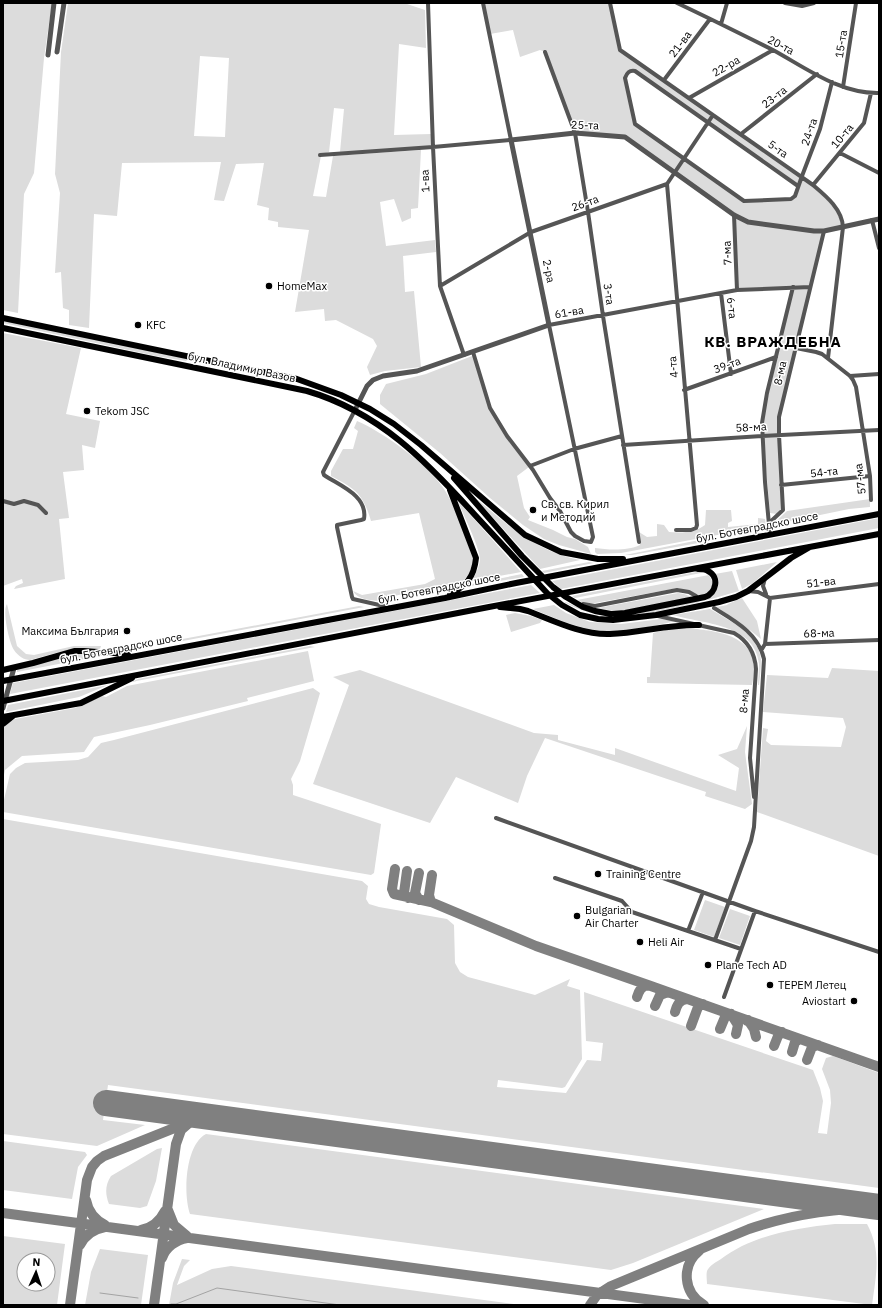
<svg xmlns="http://www.w3.org/2000/svg" width="882" height="1308" font-family="'IBM Plex Sans',sans-serif">
  <rect width="100%" height="100%" fill="#fff"/>
  <path fill="#dcdcdc" fill-rule="evenodd" d="M3,3H52L44,58L34,173L24,194L18,313L3,310Z
    M68,3H404L425,10L426,48L399,44L394,135L431,134L433,147L340,152L344,109L334,108L329,152L320,155L321,156L313,196L326,197L333,156L421,150L418,208L411,209V218L402,222L394,199L380,202L386,246L435,240L436,252L403,256L405,292L414,291L421,367L385,371L370,375L367,367L377,346L373,339L336,320L325,321L324,309L295,312L309,230L278,227V222L268,220L269,208L257,205L264,163L236,164L224,201L214,200L221,162L122,163L117,216L94,214L89,328L69,325V310L63,308L61,272L55,273L60,193L55,174L61,52ZM200,56L229,58L225,137L194,136Z
    M483,3H610L620,50L802,176L835,208L843,227L824,231L779,417L783,510L777,514L770,513L762,423L793,288L737,290L734,215L625,138L575,133L545,52L540,50L520,57L513,30L490,34ZM631,70L798,186L791,199L744,201L635,124L625,78Z
    M3,320L188,359L186,361L156,356L3,323Z
    M3,333L81,348L66,414L100,421L95,448L82,445L84,470L63,472L69,518L59,519L65,579L14,589L16,586L23,583L22,579L3,586Z
    M472,356H474L488,406L529,467L517,476L524,508L530,517L528,520L553,530L567,537L575,539L588,547L591,554L559,545L544,539L523,525L490,498L440,453L380,404V395L386,384L426,374Z
    M357,421C383,432 429,465 444,489C457,509 464,535 473,558C472,569 469,577 459,584L382,598L380,601C370,600 358,600 353,591L362,595L425,584L435,579L419,513L371,521C363,494 356,489 331,476V471L343,449H353L358,431L354,428Z
    M472,495C508,525 533,550 580,560L540,569Z
    M870,499V507L849,509L772,525L787,511Z
    M458,501L521,572L472,581C475,575 479,568 480,560C480,547 463,515 458,501Z
    M706,510H731L732,521L728,523V527L758,524V518L765,519L766,526L621,553L597,554L595,552V548C609,550 627,551 640,545L639,532L647,537L657,536V524L664,525L669,532C682,533 694,533 705,525Z
    M879,518V528L561,589L552,581Z
    M714,537L715,540L632,555H625Z
    M589,562L594,563L544,573L542,571Z
    M777,562L753,583L742,589L736,570Z
    M701,571L706,572L575,598L572,596Z
    M732,571L739,591L708,600L707,599C720,592 718,586 715,574Z
    M522,574L524,577L465,587L467,585Z
    M709,575L713,583L712,587L707,594L698,596L678,588L595,603H584L577,600Z
    M531,585L540,593L10,694L13,683Z
    M678,593L684,594L692,597C666,602 623,616 598,608Z
    M742,598L757,621L761,639L751,631L717,607L727,605L728,604Z
    M699,601L700,602C653,612 608,627 564,602H566L586,611L600,614Z
    M7,604L17,646L26,654L34,655L74,646H101L100,649C76,646 53,654 30,660C24,660 18,656 14,650C9,642 2,611 7,604Z
    M554,605L566,613L590,622L621,624L661,619L676,621C652,626 627,633 603,631C578,629 555,618 533,609Z
    M359,606L364,607L172,643V641Z
    M710,609C730,621 759,634 761,660C761,668 760,677 759,685H758C758,678 759,671 759,664C755,623 702,624 673,615Z
    M515,613L531,616L542,620L540,623L511,632L506,615Z
    M684,628C710,630 755,633 754,669C754,674 753,680 752,685L647,683V677H650L653,633L670,629Z
    M310,646L315,647L131,682L138,679Z
    M308,651L314,681L247,698L248,701L150,725L94,737L84,752L22,756L5,770L3,780V728L8,723L15,719L75,708L102,696L106,697L127,686Z
    M88,653L105,655L17,672V668L74,654Z
    M832,668L879,671V856L757,812L763,728L768,729L766,741L771,745L841,747L846,727L843,718L763,712L767,675L828,678Z
    M360,670L534,733L558,735V740L615,755V748L736,791L739,768L718,755L737,749L747,726L745,752L752,804L745,809L705,796L706,792L545,738L527,776L518,803L456,777L430,823L313,784L349,685L333,677Z
    M108,685L79,697L6,712L8,705Z
    M313,688L320,693L300,761L291,779L293,785V795L381,824L374,873L371,875L3,812V804L10,774L16,768L25,763L78,760L88,757L101,743L114,740Z
    M3,819L362,881L368,886L366,899L369,904L379,907L447,919L454,925L455,963L460,972L468,977L535,995L570,979L567,986L580,990L582,1059L565,1087L562,1088L498,1080L497,1087L566,1093L587,1060L601,1061L603,1043L586,1041L584,992L813,1070L820,1088L823,1101L818,1133L827,1134L831,1103L830,1090L822,1069L826,1058L833,1056L879,1073V1188L108,1085L103,1120L145,1125L97,1146L3,1134Z
    M705,900L725,907L714,937L694,930Z
    M730,909L750,916L740,945L719,938Z
    M206,1134L764,1209L633,1263L611,1270L190,1214C183,1194 185,1145 206,1134Z
    M3,1141L85,1152L87,1155L78,1167L72,1199L3,1190Z
    M162,1148L156,1181L147,1206L140,1208L109,1204C105,1194 105,1185 111,1176L157,1149Z
    M835,1224H867C882,1252 876,1275 872,1305L707,1284C707,1280 706,1275 707,1271C709,1266 716,1262 721,1259C753,1235 796,1228 835,1224Z
    M3,1236L65,1244L57,1305H3ZM24,1260H48V1284H24Z
    M100,1249L148,1255L141,1305H85L91,1272Z
    M182,1259L190,1260L184,1266L177,1285L212,1269L231,1266L521,1305H169L173,1283Z"/>
  <g fill="none" stroke-linecap="round" stroke-linejoin="round">
    <path stroke="#a3a3a3" stroke-width="1" d="M100,1293L138,1298
      M171,1304H176L217,1288L340,1305"/>
    <path stroke="#808080" stroke-width="10" d="M395,869L392,889L394,894L431,902L536,946L648,985
      M407,871L404,893L408,898
      M419,900L415,893L419,873
      M431,902L429,895L432,875
      M637,997C639,991 641,986 648,985L879,1067
      M655,1006L660,995L668,992
      M675,1012C677,1005 679,1000 687,999
      M747,1021L748,1020L754,1029L756,1037
      M691,1026L698,1007L703,1004
      M720,1029L725,1017L731,1014L738,1025L736,1034
      M774,1046L778,1036L782,1032
      M792,1052L795,1042L800,1039
      M807,1060L812,1047L818,1045
      M86,1200C88,1211 95,1220 105,1225
      M168,1210L174,1225L187,1236
      M3,1213L690,1305
      M141,1230C152,1228 160,1221 165,1211
      M80,1245C85,1235 94,1229 105,1227
      M699,1251C681,1266 683,1293 704,1305
      M162,1258C166,1247 176,1240 187,1238
      M70,1305L87,1180L92,1167L97,1161L104,1156L197,1119L208,1117
      M154,1305L176,1144L181,1130L189,1123
      M590,1305L597,1295L611,1286L749,1229C793,1214 833,1208 879,1208"/>
    <path stroke="#808080" stroke-width="26" d="M106,1103L879,1207"/>
    <path stroke="#555" stroke-width="4" d="M428,3L433,147L440,286L464,355
      M610,3L620,50L813,185C826,196 842,209 843,227L828,358
      M677,3C709,18 741,34 773,50C806,68 840,94 879,93
      M785,3L802,6L814,3
      M721,24L727,3
      M545,52L575,133L588,212L603,316L639,542
      M664,80L710,19
      M843,87L856,3
      M689,98L773,50
      M741,134L817,74
      M840,153L879,173
      M320,155L433,147L511,140L483,3
      M667,184L697,525L696,528L691,530H676
      M813,185L864,123L871,93
      M798,186L635,71C629,70 627,73 625,78L635,124L744,201L791,199L795,196L802,176L820,129L832,82
      M734,215L737,290
      M872,220L879,248
      M440,286L531,232L667,184L713,115
      M721,293L731,374
      M796,348L816,352L822,354L850,376L853,380L856,387L870,476L871,500
      M473,352L490,408L507,436L533,470L550,498L560,511L571,532L575,536L584,541L591,542L593,537L549,325L737,290L810,287
      M850,376L879,374
      M684,390L776,357
      M355,410L323,472L324,475C338,485 368,495 364,519L361,520L337,525V527L352,597L353,599L388,607
      M623,445L762,436L879,430
      M530,466L574,449L622,436
      M781,485L870,476
      M3,501L14,504L24,501L38,505L46,513
      M768,524L783,510L779,435V417L824,231
      M770,535L765,482L762,423L767,393L793,287
      M765,578L763,586L766,594
      M748,591L758,592L770,598L879,584
      M583,604L595,606L677,590L689,592L696,596
      M714,608C735,621 758,633 764,659L754,827L751,841L715,940
      M658,616L734,633C748,641 755,654 756,669L750,758L754,797
      M765,644L770,598
      M762,649L765,644L879,640
      M496,818L755,911L879,952
      M555,878L622,901L632,912L741,949
      M688,931L703,892
      M724,997L755,911"/>
    <path stroke="#555" stroke-width="5" d="M57,52L64,3
      M48,55L54,3
      M355,410L367,386L373,380L383,376L417,371L549,325L511,140L575,133L625,137L734,215L748,222L814,231H824L879,219
      M3,708L14,668"/>
    <path stroke="#000" stroke-width="6" d="M3,318L297,379L341,395L370,409L394,424L421,445L525,535L561,552L598,559H623
      M3,328L307,391C379,412 426,461 475,515C499,541 523,567 547,593L562,605L580,615L598,619L613,620L656,615L719,602L736,597L748,591L791,558L810,547
      M454,478L522,556L553,587L566,597L583,607L595,611L611,614L625,613L705,597C716,593 720,577 708,571C705,569 701,569 698,569
      M450,595C466,585 474,578 476,558L450,490
      M500,607L520,609L528,611C554,621 582,635 610,634C640,633 669,624 699,625
      M3,670L33,663L75,651H84L128,654
      M3,681L445,598L516,583L879,514
      M3,701L489,607L879,534
      M3,717L81,703L132,678
      M3,724L13,716"/>
  </g>
  <g fill="#000" stroke="#fff" stroke-width="1.5">
    <circle cx="269" cy="286" r="4"/>
    <circle cx="138" cy="325" r="4"/>
    <circle cx="87" cy="411" r="4"/>
    <circle cx="533" cy="510" r="4"/>
    <circle cx="127" cy="631" r="4"/>
    <circle cx="598" cy="874" r="4"/>
    <circle cx="577" cy="916" r="4"/>
    <circle cx="640" cy="942" r="4"/>
    <circle cx="708" cy="965" r="4"/>
    <circle cx="770" cy="985" r="4"/>
    <circle cx="854" cy="1001" r="4"/>
  </g>
  <g text-anchor="middle" stroke-width="3" stroke-linejoin="round" paint-order="stroke">
    <g font-size="11" fill="#000" stroke="#fff">
      <text transform="translate(680 44) rotate(-53)" y="4">21-ва</text>
      <text transform="translate(841 44) rotate(-81)" y="4">15-та</text>
      <text transform="translate(781 45) rotate(28)" y="4">20-та</text>
      <text transform="translate(726 66) rotate(-30)" y="4">22-ра</text>
      <text transform="translate(774 97) rotate(-38)" y="4">23-та</text>
      <text transform="translate(585 125) rotate(2)" y="4">25-та</text>
      <text transform="translate(809 132) rotate(-71)" y="4">24-та</text>
      <text transform="translate(842 136) rotate(-50)" y="4">10-та</text>
      <text transform="translate(778 149) rotate(35)" y="4">5-та</text>
      <text transform="translate(425 181) rotate(-93)" y="4">1-ва</text>
      <text transform="translate(585 203) rotate(-20)" y="4">26-та</text>
      <text transform="translate(727 253) rotate(-92)" y="4">7-ма</text>
      <text transform="translate(549 271) rotate(79)" y="4">2-ра</text>
      <text transform="translate(609 294) rotate(82)" y="4">3-та</text>
      <text transform="translate(732 308) rotate(83)" y="4">6-та</text>
      <text transform="translate(569 312) rotate(-10)" y="4">61-ва</text>
      <text transform="translate(727 365) rotate(-20)" y="4">39-та</text>
      <text transform="translate(242 367) rotate(12)" y="4">бул. Владимир Вазов</text>
      <text transform="translate(673 367) rotate(-95)" y="4">4-та</text>
      <text transform="translate(780 373) rotate(-77)" y="4">8-ма</text>
      <text transform="translate(751 427) rotate(-3)" y="4">58-ма</text>
      <text transform="translate(824 472) rotate(-6)" y="4">54-та</text>
      <text transform="translate(860 479) rotate(-97)" y="4">57-ма</text>
      <text transform="translate(757 527) rotate(-11)" y="4">бул. Ботевградско шосе</text>
      <text transform="translate(821 582) rotate(-7)" y="4">51-ва</text>
      <text transform="translate(439 588) rotate(-11)" y="4">бул. Ботевградско шосе</text>
      <text transform="translate(819 633) rotate(-2)" y="4">68-ма</text>
      <text transform="translate(121 648) rotate(-11)" y="4">бул. Ботевградско шосе</text>
      <text transform="translate(744 701) rotate(-85)" y="4">8-ма</text>
    </g>
    <g font-size="11" fill="#000" stroke="#fff" text-anchor="start">
      <text x="277" y="290">HomeMax</text>
      <text x="146" y="329">KFC</text>
      <text x="95" y="415">Tekom JSC</text>
      <text x="541" y="508">Св. св. Кирил<tspan x="541" dy="13">и Методий</tspan></text>
      <text x="119" y="635" text-anchor="end">Максима България</text>
      <text x="606" y="878">Training Centre</text>
      <text x="585" y="914">Bulgarian<tspan x="585" dy="13">Air Charter</tspan></text>
      <text x="648" y="946">Heli Air</text>
      <text x="716" y="969">Plane Tech AD</text>
      <text x="778" y="989">ТЕРЕМ Летец</text>
      <text x="846" y="1005" text-anchor="end">Aviostart</text>
    </g>
    <g font-size="15" font-weight="bold" letter-spacing="1" fill="#000" stroke="#fff">
      <text x="773" y="347">КВ. ВРАЖДЕБНА</text>
    </g>
  </g>
  <rect width="882" height="1308" fill="none" stroke="#000000" stroke-width="8"/>
  <g transform="translate(36 1272) rotate(3)"><circle r="19" fill="#ffffff" stroke="#999999"/>
  <path d="M0-3L7 15L0 10L-7 15Z" fill="#000000"/>
  <text y="-6" font-size="11" font-weight="bold" text-anchor="middle" fill="#000000">N</text>
  </g>
</svg>
